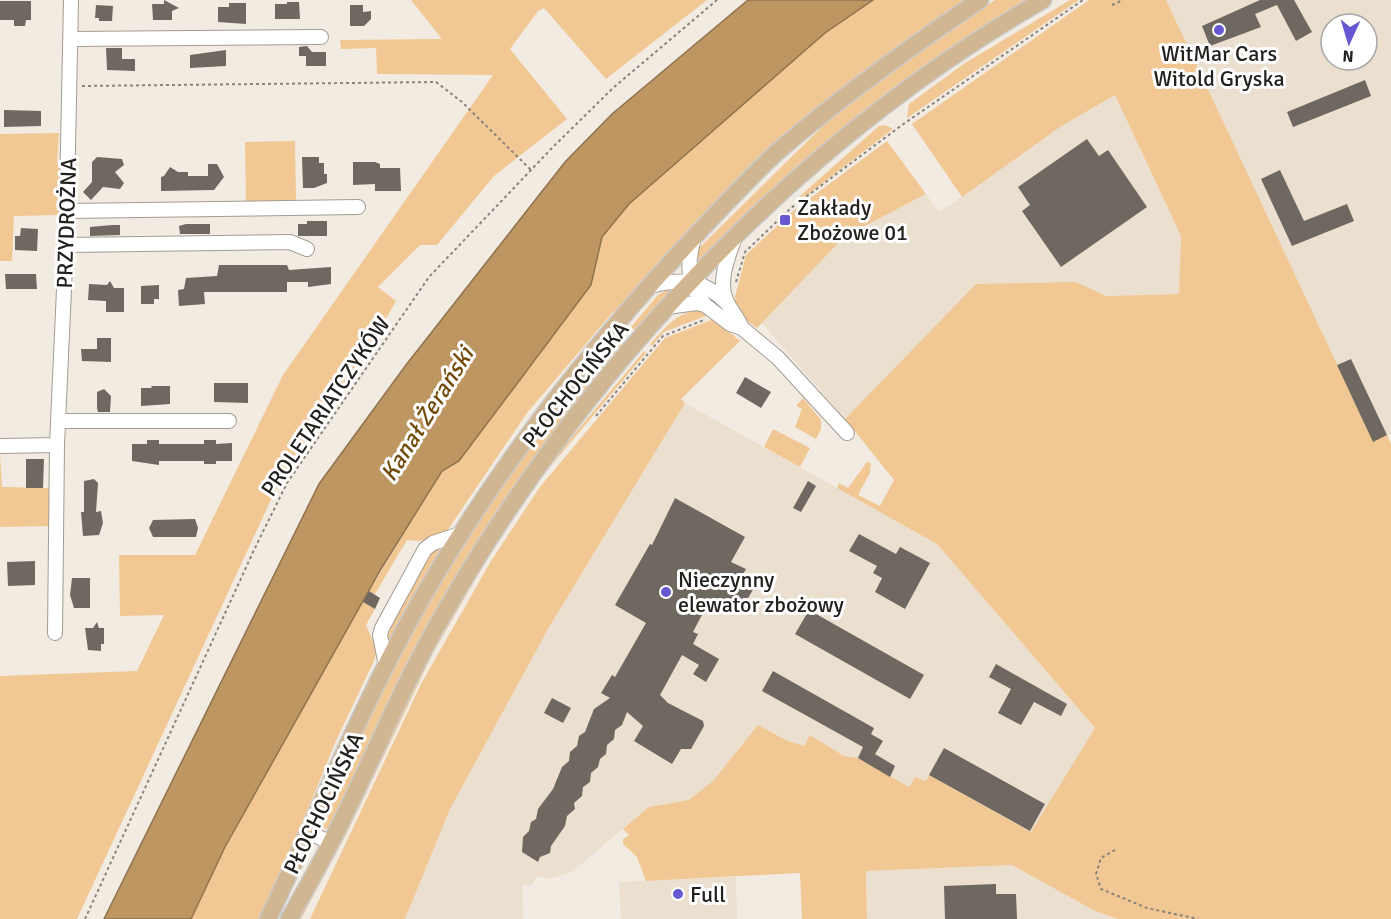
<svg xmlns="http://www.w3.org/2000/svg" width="1391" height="919" font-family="Signika,sans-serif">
  <rect width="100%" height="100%" fill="#f2ebe2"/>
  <path fill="#ebdfd0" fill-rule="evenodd" d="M1166,0H1391V434L1373,442ZM1331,24H1367V60H1331Z
    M1115,95L1181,236L1179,294L1106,296L1076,282L861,404L845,419L761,322L844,237L926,194L938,211L949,206L1060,127Z
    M685,403L937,544L1095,728L1032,832L929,775L926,781L909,787L858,758L844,756L811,735L804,746L788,741L758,725L713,781L689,800L649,807L572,872L550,879L536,876L533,885H522L523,919H405L450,809L548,629Z
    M1012,865L1093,910L1118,919H867L866,871Z
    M736,877L737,919H621L619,882Z"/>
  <path fill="#f1c893" d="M411,0H707L606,79L544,8L538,11L510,49L567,119L494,176L437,245H420L378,287L396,301L365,356L275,491L77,919H0V676L137,671L164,615L120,616L119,555H195L283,375L493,75L377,74L376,48L341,49L340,40L442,39Z
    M873,0H969L877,63L616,314L613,312L527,413L445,534L419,541L407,540L375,594L369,591L442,471L459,461L591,285L602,237L629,204L825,33Z
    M995,0H1030L932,62L695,269L694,257L698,249L837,112L898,65Z
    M1070,0H1079L907,118L909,104L965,63Z
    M1089,0H1166L1373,441L1387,435L1391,444V919H1118L1093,910L1012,865L866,871L867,919H802L800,873L646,881L637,857L623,844V839L629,835L623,829L649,807L689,800L713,781L758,725L788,741L804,746L810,735L844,756L858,758L909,787L915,777L926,781L929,775L1031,832L1095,728L937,544L837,488L839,483L848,488L867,462L871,463L870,473L858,495L880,506L894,480L845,419L976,284L1076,282L1106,296L1179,294L1181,236L1115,95L1060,127L962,197L912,124Z
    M885,125L893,129L806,196L799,197L879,126Z
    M59,133L57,164L61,165V215L14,216L12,261H0V134Z
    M295,141L296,202L246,203L245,142Z
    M887,141L926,194L844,237L757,328C746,320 734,312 735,297L746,255L780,223L783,226L792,217L789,214Z
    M675,286L676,289L637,333L631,327L658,295Z
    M698,310L711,314L664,332L652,346L650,344C665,328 676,313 698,310Z
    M714,319L740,341L681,399L685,403L548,629L450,809L405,919H310L421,684L491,561L540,487L665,338Z
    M621,337L627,343L529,466L469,558L331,828L324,829L320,826V822C379,686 448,553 537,433C562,400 594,369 621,337Z
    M644,351L646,353L538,481L489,556L434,651L347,833L301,919H297C363,801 413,676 483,560C528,484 588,419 644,351Z
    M803,398L821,420V429L816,439L795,427L802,409L796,406Z
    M773,429L810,448L800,467L764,447Z
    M0,454L2,487L51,488L54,526L0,527Z
    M438,549L441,550V554L390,639L387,636L388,628L429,555Z
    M363,602L375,609L366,625L377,651L373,663L335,743L284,868L259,919H191L225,847Z"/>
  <path fill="#be9662" stroke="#90734d" stroke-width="1.5" d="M748,0H873L825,33L629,204L602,237L591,285L459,461L442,471L381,569L225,847L191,919H104L319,484L406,365L565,162L612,114Z"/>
  <path fill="#6e6860" d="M164,0L179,8L172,11V20H153L152,4H164Z
    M1260,0H1294L1312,32L1296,41L1277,5L1255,14L1261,27L1210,46L1202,26Z
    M0,1H31V20H26L25,26H14V20H0Z
    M287,2H299L300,19H275V4H287Z
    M229,3H246V24L218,22V7H229Z
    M96,5L113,6L112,21H99V18H95Z
    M350,5H363V12L371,11V19L364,26H350Z
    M307,46L312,52H326V66H306V56H299V47Z
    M106,48H122V59H135V71L107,70Z
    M226,50V66L190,68V55Z
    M1365,80L1371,96L1293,127L1287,112Z
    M4,110L41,111V126L4,127Z
    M1087,139L1099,156L1108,150L1147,207L1061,267L1022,211L1030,205L1018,187Z
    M97,157L122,159L124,165L115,172L124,183L120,189L103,187L91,200L83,192L92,182V162Z
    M302,157H319V163H324V174H327V183L314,188H303Z
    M353,162H375L380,164V168H400L401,191H375V184L353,185Z
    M208,164H217L224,177L214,190L161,191V177L164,176L170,167L178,172H188V176H208Z
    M1280,170L1304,221L1347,204L1354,221L1292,246L1261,179Z
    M307,221H327V236H298V224H307Z
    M186,224H210V234H180L179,226Z
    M112,225H120V235L90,236V227Z
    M21,228L38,229L37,251L15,250V236H20Z
    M219,265H287L289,270L331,267V284L308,287V282H287V292H204L205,304L179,306L178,290L184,289L186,278L217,276Z
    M5,274H36L37,289H6Z
    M110,281L114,288H124V312H106V301L88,300L89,284L107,285Z
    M159,285V299H154V304H141V286Z
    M97,338H111V362L82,361L81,349H97Z
    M1351,359L1387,435L1373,442L1337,365Z
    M745,377L771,392L761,408L736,393Z
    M214,383H248V403L214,402Z
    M151,386H170V404L141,406V388H152Z
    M104,389L111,396L110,412H98L97,408V392Z
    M147,440H159V444H204V440H216V444L232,443V461H216V464H204V461H159V465L132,461V444H147Z
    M26,459H44L43,488H26Z
    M94,479L98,483L96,512L101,511L103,523L99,535L83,536L81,512H84V481Z
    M808,481L816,486L801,512L793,508Z
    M675,498L745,537L731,562L746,569L741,578L755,586L739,614L725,606L720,615L706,607L693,632L698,634L693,644L719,659L706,682L693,674L699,665L682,655L660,695L668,703L703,721L704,726L691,749H681L672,764L634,741L643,726L627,712L622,725L615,730L614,739L607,745L606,754L600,759L598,767L591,773L590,782L583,787L582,796L574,803L575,809L567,816L565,826L551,846L550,853L540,857L538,862L522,852L523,837L529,831L531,822L536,819L538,809L553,789L562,767L569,761L570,752L577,746L579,736L585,732L594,709L610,698L601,693L612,675L615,677L646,623L615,605L650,544L652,545Z
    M195,519L198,528L196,537H153L149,528L153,520Z
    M859,534L896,554L900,547L930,563L905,609L875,592L882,578L873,573L877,566L849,551Z
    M35,561V585L8,586L7,562Z
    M72,578H90V608H74L70,595Z
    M369,591L380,598L375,609L363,602Z
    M809,610L924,675L910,699L795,634Z
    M97,622L99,628H104V644H101V651L88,650L85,628H93Z
    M996,664L1067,704L1061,716L1034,702L1021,725L998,713L1011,689L989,677Z
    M773,671L874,728L871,734L883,741L875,754L895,766L890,777L858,758L863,747L762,691Z
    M552,698L571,708L563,723L544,713Z
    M944,748L1045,804L1030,831L929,775Z
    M996,884V894H1016L1017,919H945L944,886Z"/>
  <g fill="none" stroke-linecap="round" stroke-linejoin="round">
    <g stroke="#a29c93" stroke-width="16">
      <path id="minor" d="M71,39L321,37
        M66,211L358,207
        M694,237C687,265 686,282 705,305
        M734,240C728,257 718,281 726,300C730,310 738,317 742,328
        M66,245L290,242L307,249
        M649,286C684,278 701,278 727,303
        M667,307L697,303L705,305L730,324L742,328L778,358L847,433
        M58,421H229
        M0,446L57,445L66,245L71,0
        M55,633L57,445
        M386,666L380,635L382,628L425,549L433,543L460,534
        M308,832L331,843"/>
    </g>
    <g stroke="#cacac9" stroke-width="19">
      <path id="major" d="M268,919C319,812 363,701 422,598C494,472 583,357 681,251C712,218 743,184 776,153C840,97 910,47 980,0
        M289,919C303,894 317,870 330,844C369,769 400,689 443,615C585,368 795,143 1043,0"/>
    </g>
    <path stroke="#88847d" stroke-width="2" stroke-dasharray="3 3" stroke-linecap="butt" d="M1112,5L1123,0
      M82,86L436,82L462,102L531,170
      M736,282L745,252L791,208L902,125L1083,0
      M596,416L663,336L704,320
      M1115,850L1101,858L1096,874L1101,889L1147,908L1198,919
      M85,919L254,550L287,483L429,277L552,148L613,88L717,0"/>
    <use href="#minor" stroke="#fff" stroke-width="14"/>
    <use href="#major" stroke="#d0b691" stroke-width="16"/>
  </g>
  <g fill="#6658d1" stroke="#fff" stroke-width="2">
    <circle cx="1219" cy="30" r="6"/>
    <rect x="779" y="214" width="12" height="12" rx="3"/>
    <circle cx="666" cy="592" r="6"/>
    <circle cx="678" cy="894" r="6"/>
  </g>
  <g text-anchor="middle" stroke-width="6" stroke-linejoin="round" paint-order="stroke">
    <g font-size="22" fill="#23211d" stroke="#fff" text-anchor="start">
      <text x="1219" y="61" text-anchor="middle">WitMar Cars<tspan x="1219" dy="25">Witold Gryska</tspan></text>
      <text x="797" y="215">Zakłady<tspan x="797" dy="25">Zbożowe 01</tspan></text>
      <text x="678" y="587">Nieczynny<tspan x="678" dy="25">elewator zbożowy</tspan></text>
      <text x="690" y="902">Full</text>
    </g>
    <g font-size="22" fill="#23211d" stroke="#fff">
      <text transform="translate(66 223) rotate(-88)" y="8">PRZYDROŻNA</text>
      <text transform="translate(575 384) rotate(-51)" y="8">PŁOCHOCIŃSKA</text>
      <text transform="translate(325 406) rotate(-56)" y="8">PROLETARIATCZYKÓW</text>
      <text transform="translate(323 803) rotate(-64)" y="8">PŁOCHOCIŃSKA</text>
    </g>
    <g font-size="24" font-style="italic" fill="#724b08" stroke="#fff">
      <text transform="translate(427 414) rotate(-58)" y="8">Kanał Żerański</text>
    </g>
  </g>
  <g transform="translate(1349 42) rotate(184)"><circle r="28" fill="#ffffff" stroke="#a7a6a5" stroke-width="1.5"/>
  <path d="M0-4.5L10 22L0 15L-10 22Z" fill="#6658d1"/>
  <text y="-9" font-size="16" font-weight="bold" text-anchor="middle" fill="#23211d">N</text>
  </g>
</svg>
